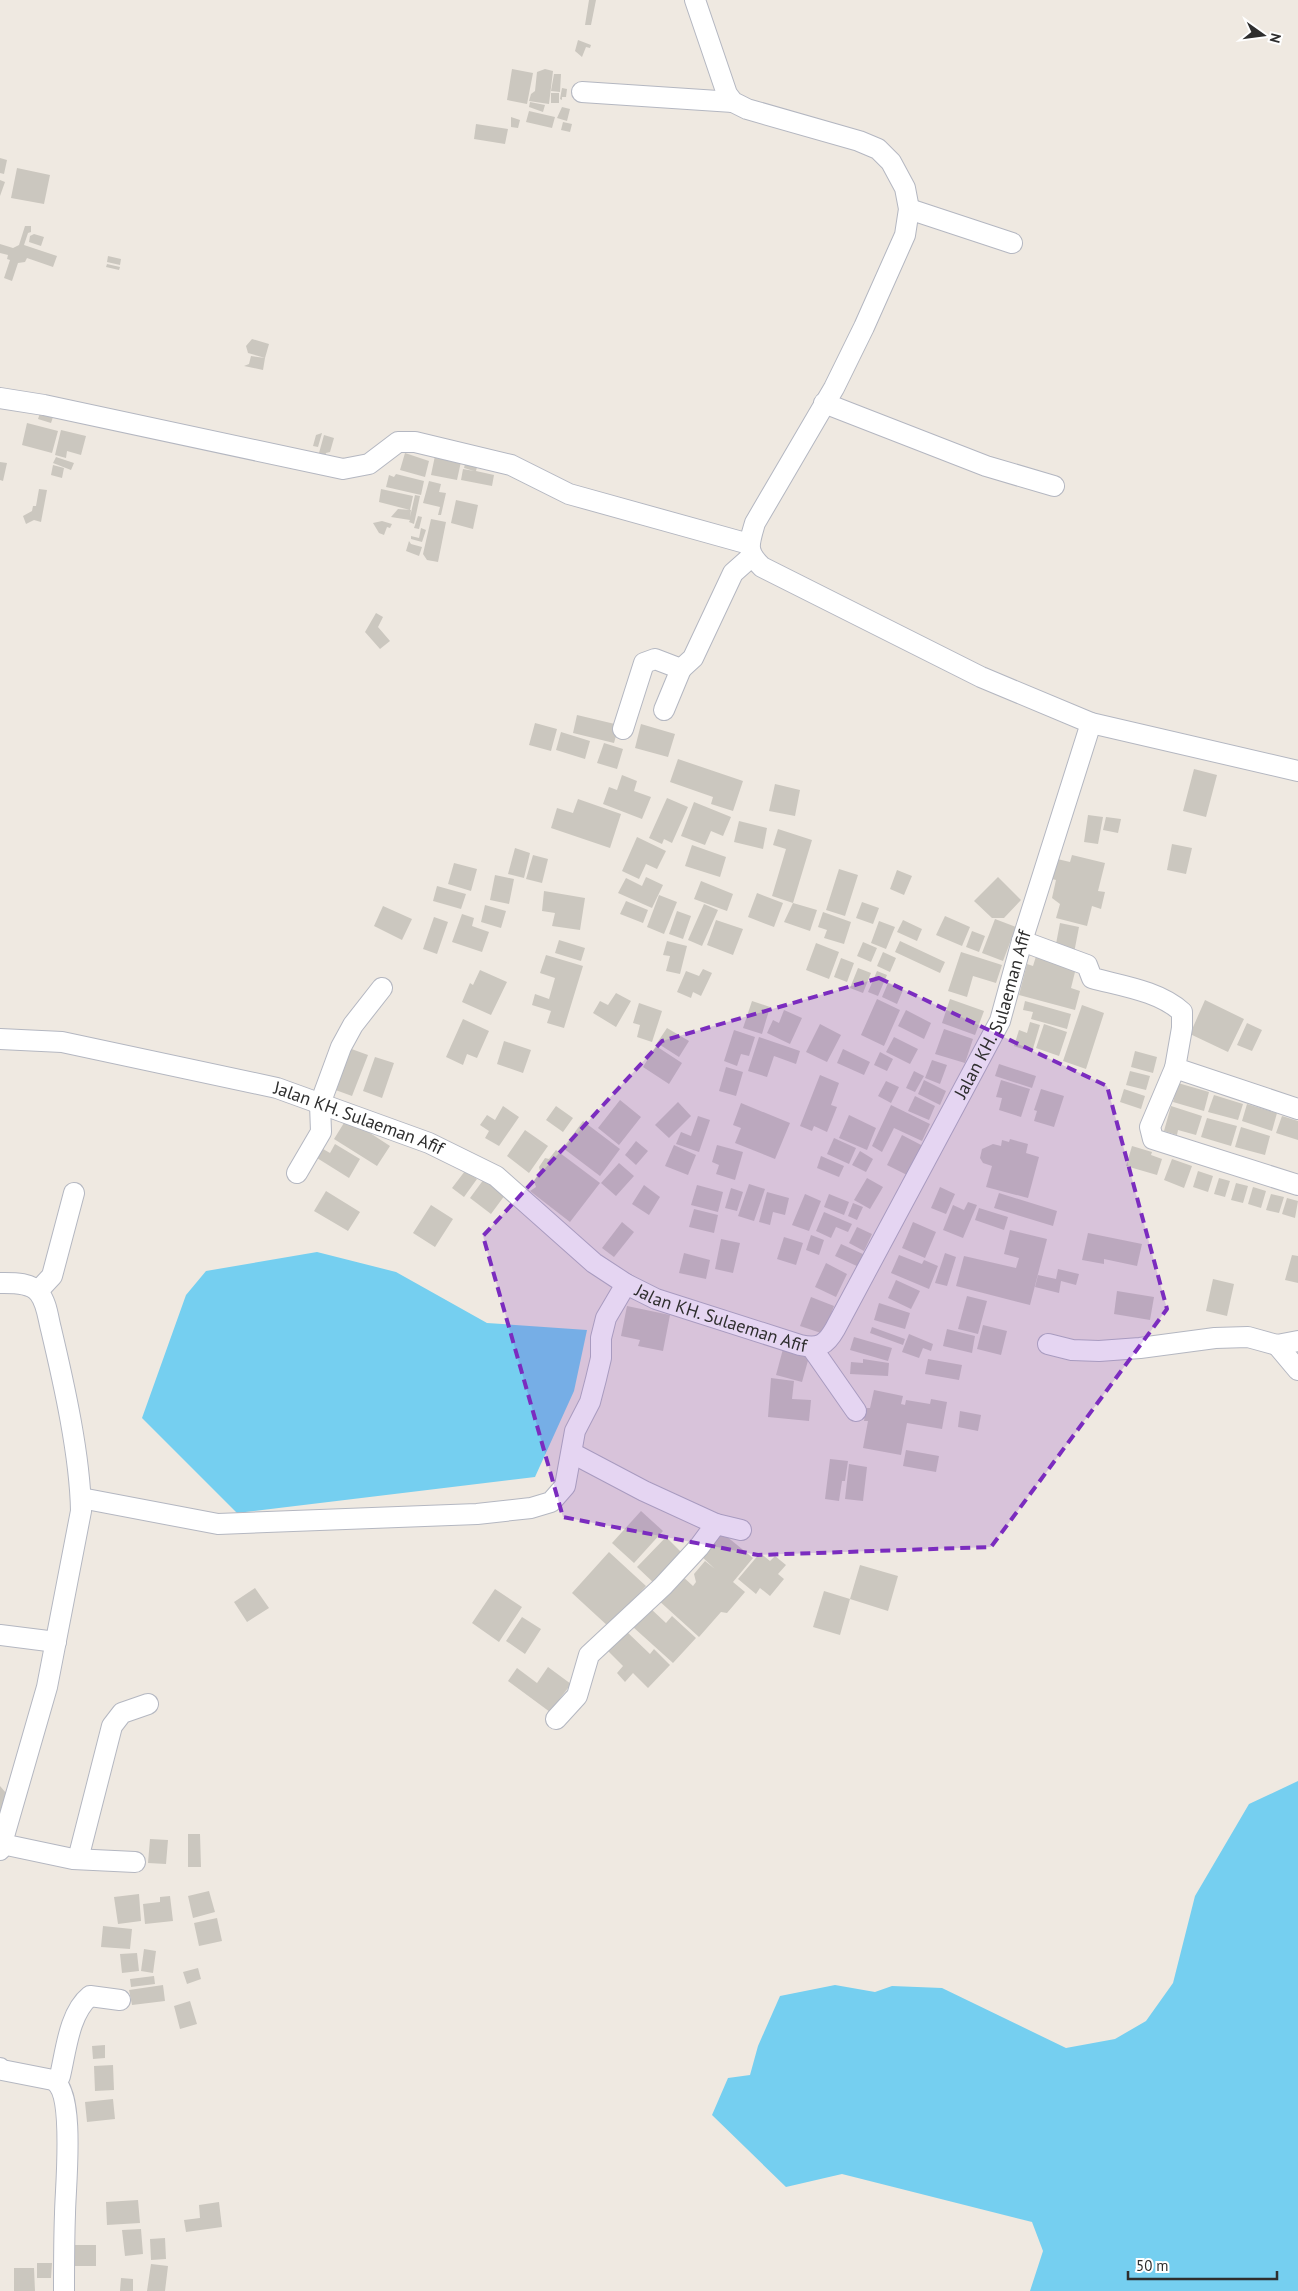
<svg xmlns="http://www.w3.org/2000/svg" width="1298" height="2291" font-family="'PT Sans',sans-serif">
  <rect width="100%" height="100%" fill="#efe9e1"/>
  <path fill="#75cff0" d="M317,1252L396,1272L487,1323L587,1330L574,1391L535,1477L237,1513L142,1418L186,1295L206,1271Z
    M1298,1781V2291H1030L1043,2251L1032,2222L842,2174L786,2187L712,2115L728,2078L750,2075L758,2046L780,1996L835,1985L875,1992L892,1986L942,1988L1066,2048L1115,2039L1146,2021L1173,1983L1195,1896L1249,1804Z"/>
  <path fill="#cbc7bf" d="M589,0H596L591,25H585Z
    M578,40L591,45L590,48L586,47L582,57L575,51Z
    M512,69L533,73L527,104L507,100Z
    M545,69L553,71L549,104L529,101L531,94L535,91L537,72Z
    M554,74H561L560,92L551,91Z
    M562,88L567,89L566,97H562V100L560,99Z
    M551,93H559V103H551Z
    M530,102L545,105L543,112L529,107Z
    M562,107L570,109L567,121L557,118Z
    M529,111L555,117L552,128L526,122Z
    M511,117L520,120L518,128L511,127Z
    M563,122L572,124L570,132L561,130Z
    M476,124L508,129L505,144L474,139Z
    M0,158L7,160L4,174L0,173Z
    M17,168L50,175L44,204L11,198Z
    M0,180L5,182L0,196Z
    M25,226H31V232L28,233L24,245L57,256L53,267L27,258L25,262L18,263L12,281L4,278L10,260L7,259L8,255L0,253V244L13,248L19,245Z
    M34,234L44,237L41,246L29,242L30,236Z
    M108,256L121,259L120,265L107,262Z
    M107,264L120,267L119,270L106,267Z
    M252,339L269,344L265,358L248,353L246,346Z
    M251,356L265,358L263,370L244,366L249,364Z
    M40,413L53,417L51,423L38,419Z
    M27,423L58,431L52,453L22,445Z
    M61,430L86,436L81,455L67,451L66,458L55,455Z
    M322,433L318,447L313,446L316,435Z
    M324,435L334,438L330,452L326,453L325,457L321,455L319,453Z
    M436,451L462,457L457,480L431,475Z
    M405,453L429,461L425,477L400,470Z
    M467,456L479,459L476,471L494,475L492,486L461,480L463,469L474,471L464,468Z
    M56,457L74,463L71,470L53,463Z
    M0,462L7,463L3,481L0,480Z
    M53,465L64,468L62,478L51,475Z
    M396,474L424,481L421,495L386,487L389,475L394,477Z
    M429,481L441,484L439,492L446,493L441,515H438L440,507L423,503Z
    M39,489L47,490L41,522L34,520L26,524L23,516L32,511L33,506H36Z
    M381,489L413,496L410,510L379,502Z
    M415,495L420,496L414,524L409,522L410,520L391,517L398,509L411,510L410,517Z
    M456,500L478,505L473,529L451,523Z
    M418,516L422,517L419,529L414,528Z
    M431,519L446,522L438,562L427,560L423,554Z
    M382,521L392,524L390,528L387,527L384,535L379,533L373,523Z
    M421,528L426,530L422,542L411,539V536L419,538Z
    M409,541L411,544L422,547L419,556L406,551Z
    M376,613L383,617L378,627L390,641L380,649L365,632Z
    M577,715L619,725L614,743L573,733Z
    M535,723L557,729L551,751L529,745Z
    M641,724L675,734L668,757L635,748Z
    M561,732L590,741L585,759L556,750Z
    M604,743L623,749L617,769L597,763Z
    M678,759L743,781L733,811L711,804L713,797L670,782Z
    M1194,769L1217,775L1206,817L1183,811Z
    M622,775L637,781L634,791L651,797L642,819L603,804L609,787L617,790Z
    M775,784L800,790L795,816L769,811Z
    M667,798L688,807L672,843L664,839L662,844L649,838Z
    M578,799L621,814L610,848L551,828L557,808L573,813Z
    M694,802L731,817L723,836L711,831L705,845L681,836Z
    M1088,815L1103,817L1098,844L1084,842Z
    M1106,817L1121,819L1118,833L1103,830Z
    M739,821L767,828L763,849L734,842Z
    M778,829L812,840L793,903L772,896L786,849L773,845Z
    M637,837L666,851L657,869L646,864L639,879L622,871Z
    M1172,844L1192,848L1186,874L1167,870Z
    M692,845L726,857L720,877L685,866Z
    M515,848L530,853L524,878L508,874Z
    M533,855L548,859L542,883L526,879Z
    M1072,855L1105,863L1098,891L1105,892L1101,909L1092,906L1087,926L1056,918L1060,904L1052,898L1056,880L1048,878L1053,858L1070,862Z
    M454,863L477,869L471,891L448,884Z
    M839,869L858,875L845,916L826,910Z
    M897,870L912,876L904,895L890,889Z
    M495,875L514,879L509,904L490,900Z
    M646,877L663,885L652,908L618,893L626,878L642,886Z
    M998,877L1021,900L1004,918H992L974,901Z
    M701,881L733,894L727,911L694,899Z
    M437,886L466,894L461,909L433,901Z
    M544,891L585,898L580,930L552,926L555,913L542,911Z
    M757,893L783,903L774,927L748,917Z
    M659,895L677,902L664,934L647,927Z
    M626,901L648,910L643,923L620,914Z
    M862,902L879,908L873,924L856,918Z
    M793,903L817,910L810,931L784,922Z
    M704,904L718,910L702,946L688,940Z
    M485,905L506,911L501,928L481,922Z
    M383,906L412,919L402,940L374,926Z
    M677,911L691,916L683,939L669,934Z
    M823,912L851,922L844,944L824,938L827,930L818,927Z
    M462,914L474,918L472,926L489,932L482,952L452,942Z
    M945,916L970,927L962,946L936,935Z
    M434,917L448,922L437,954L423,949Z
    M995,919L1016,927L1003,961L982,953Z
    M716,920L743,929L733,955L707,945Z
    M903,920L922,929L917,941L897,932Z
    M879,921L895,927L886,949L871,943Z
    M1060,923L1079,927L1074,953L1055,949Z
    M972,931L985,936L979,952L966,947Z
    M559,940L585,948L581,961L555,953Z
    M667,941L687,946L680,974L666,971L670,956L663,955Z
    M900,941L945,962L940,973L895,952Z
    M863,942L877,948L871,962L857,956Z
    M816,943L839,952L829,979L806,970Z
    M883,952L896,958L890,972L877,966Z
    M961,952L1002,965L996,983L973,976L967,997L948,991Z
    M1037,953L1077,964L1071,988L1080,991L1075,1010L1019,995L1027,964L1033,966Z
    M546,955L583,966L564,1028L547,1023L551,1011L532,1005L535,994L549,999L555,978L540,973Z
    M841,958L854,963L847,982L834,977Z
    M858,968L871,973L863,993L850,988Z
    M703,969L712,973L701,996L693,992L691,998L677,992L686,971L699,976Z
    M480,970L507,982L491,1015L462,1002L470,983L473,985Z
    M877,971L887,975L878,996L868,992Z
    M888,983L903,990L897,1004L882,997Z
    M616,993L631,1001L616,1027L593,1013L600,1001L608,1005Z
    M877,999L900,1010L884,1046L861,1035Z
    M950,999L984,1011L975,1035L942,1023Z
    M1205,1000L1244,1019L1228,1052L1190,1034Z
    M752,1001L770,1007L762,1034L743,1028Z
    M1025,1001L1071,1014L1067,1029L1031,1019L1033,1012L1023,1010Z
    M639,1003L662,1011L652,1042L637,1037L640,1025L633,1023Z
    M1082,1005L1104,1013L1086,1069L1063,1061Z
    M784,1010L802,1018L790,1044L767,1033L773,1020L779,1023Z
    M906,1010L931,1023L924,1039L898,1026Z
    M463,1019L489,1031L477,1058L467,1054L463,1065L446,1057Z
    M1030,1022L1040,1025L1032,1052L1014,1046L1019,1030L1027,1033Z
    M1247,1023L1262,1030L1252,1051L1237,1045Z
    M820,1024L841,1035L827,1062L806,1052Z
    M1044,1024L1067,1032L1059,1056L1036,1048Z
    M667,1028L689,1041L679,1057L657,1043Z
    M944,1029L973,1039L965,1063L935,1054Z
    M734,1030L755,1037L749,1056L741,1054L737,1066L724,1061Z
    M759,1037L800,1051L796,1064L774,1056L767,1077L748,1071Z
    M894,1037L918,1049L910,1064L886,1052Z
    M504,1041L531,1050L523,1073L497,1064Z
    M656,1046L682,1063L669,1084L643,1067Z
    M346,1047L368,1055L352,1096L330,1088Z
    M843,1049L870,1062L864,1075L837,1063Z
    M1135,1051L1157,1057L1153,1073L1131,1067Z
    M880,1052L893,1059L887,1071L874,1065Z
    M375,1057L394,1063L382,1098L363,1091Z
    M932,1060L947,1065L940,1084L925,1078Z
    M999,1064L1036,1076L1032,1088L995,1076Z
    M726,1067L743,1072L736,1096L719,1091Z
    M914,1071L924,1076L915,1092L906,1088Z
    M1130,1071L1150,1076L1146,1090L1126,1085Z
    M820,1075L839,1083L831,1105L837,1107L827,1132L814,1126L812,1131L800,1126Z
    M924,1080L946,1091L940,1105L918,1094Z
    M1001,1080L1030,1089L1021,1117L999,1110L1002,1098L996,1097Z
    M886,1081L899,1087L891,1103L878,1096Z
    M1178,1083L1209,1092L1204,1111L1173,1102Z
    M1041,1089L1064,1096L1054,1127L1034,1121L1037,1111L1034,1110Z
    M1124,1089L1145,1096L1141,1109L1120,1102Z
    M1214,1095L1243,1104L1238,1120L1208,1112Z
    M915,1096L935,1106L929,1120L908,1111Z
    M620,1100L641,1117L619,1145L598,1128Z
    M678,1102L691,1116L669,1138L655,1125Z
    M741,1103L790,1123L775,1159L735,1143L741,1128L733,1125Z
    M1247,1104L1277,1113L1272,1131L1242,1121Z
    M891,1105L930,1124L922,1141L894,1128L882,1152L872,1146Z
    M503,1106L519,1117L499,1146L485,1138L489,1131L480,1125L487,1115L495,1120Z
    M556,1106L573,1118L563,1132L546,1120Z
    M1171,1106L1202,1116L1196,1135L1178,1130L1177,1135L1164,1131Z
    M849,1115L876,1128L867,1150L839,1138Z
    M698,1116L710,1120L699,1152L676,1144L681,1132L691,1136Z
    M1282,1116L1298,1121V1140L1276,1133Z
    M347,1118L390,1146L377,1166L334,1139Z
    M1207,1118L1237,1126L1231,1146L1201,1137Z
    M583,1121L620,1149L600,1176L563,1148Z
    M1241,1127L1270,1136L1265,1155L1235,1147Z
    M525,1130L548,1146L529,1173L507,1156Z
    M902,1135L925,1147L911,1177L887,1165Z
    M834,1138L856,1148L849,1164L827,1154Z
    M1010,1139L1028,1144L1026,1153L1039,1157L1028,1198L986,1187L992,1166L983,1163L980,1158L982,1149L993,1144L1001,1146L1002,1140L1009,1142Z
    M636,1141L648,1151L636,1165L625,1155Z
    M335,1144L360,1159L349,1178L317,1158L323,1149L330,1153Z
    M674,1145L696,1155L688,1175L665,1166Z
    M717,1145L743,1152L735,1180L716,1174L719,1165L712,1162Z
    M1132,1146L1152,1152L1151,1155L1162,1159L1157,1175L1126,1166Z
    M556,1150L600,1183L570,1222L530,1191L536,1187L534,1181L540,1171L539,1167L545,1158L549,1159Z
    M860,1151L873,1159L866,1172L852,1165Z
    M821,1156L844,1166L839,1177L817,1168Z
    M1172,1159L1192,1166L1184,1188L1164,1180Z
    M619,1163L634,1176L616,1196L601,1183Z
    M465,1171L477,1179L464,1197L452,1188Z
    M1198,1171L1213,1176L1208,1192L1193,1187Z
    M867,1178L883,1187L870,1209L854,1200Z
    M1219,1178L1230,1181L1225,1197L1214,1194Z
    M484,1179L505,1195L491,1214L470,1198Z
    M1236,1183L1248,1186L1243,1203L1231,1200Z
    M749,1184L765,1189L754,1221L738,1216Z
    M644,1185L660,1197L649,1215L632,1204Z
    M697,1185L723,1192L718,1212L691,1205Z
    M940,1187L955,1194L946,1214L931,1208Z
    M1253,1187L1266,1191L1261,1208L1248,1204Z
    M731,1188L743,1192L737,1211L725,1208Z
    M326,1191L360,1212L348,1231L314,1211Z
    M767,1192L789,1198L785,1215L773,1212L770,1225L759,1222Z
    M999,1193L1057,1211L1053,1226L994,1208Z
    M805,1194L821,1201L809,1231L792,1225Z
    M829,1194L849,1202L844,1215L824,1207Z
    M1271,1194L1284,1197L1279,1213L1266,1210Z
    M1287,1198L1298,1201L1295,1218L1282,1214Z
    M968,1202L977,1205L963,1238L943,1230L953,1205L964,1210Z
    M853,1203L863,1207L857,1220L848,1216Z
    M431,1205L453,1219L435,1247L413,1233Z
    M979,1208L1008,1217L1004,1230L975,1220Z
    M694,1209L718,1215L714,1233L689,1227Z
    M824,1212L852,1224L848,1232L836,1227L831,1238L816,1231Z
    M622,1222L634,1232L614,1257L602,1248Z
    M913,1222L936,1232L925,1258L902,1248Z
    M857,1227L872,1234L864,1251L849,1243Z
    M1010,1230L1047,1239L1030,1305L956,1286L964,1256L1016,1268L1019,1258L1004,1254Z
    M1088,1233L1142,1244L1137,1266L1104,1259V1264L1082,1260Z
    M811,1235L824,1240L819,1255L806,1250Z
    M784,1237L803,1243L796,1265L777,1259Z
    M721,1239L740,1243L733,1273L715,1269Z
    M841,1244L865,1255L859,1267L835,1256Z
    M684,1253L710,1260L706,1279L679,1273Z
    M945,1253L956,1257L947,1286L935,1283Z
    M899,1255L922,1264L924,1260L938,1266L929,1289L891,1273Z
    M1292,1255L1298,1256V1283L1285,1280Z
    M826,1263L847,1274L836,1297L815,1287Z
    M1058,1269L1079,1274L1076,1285L1061,1281L1059,1293L1035,1287L1038,1275L1056,1279Z
    M1213,1279L1234,1284L1227,1316L1206,1311Z
    M896,1280L920,1291L911,1309L888,1298Z
    M1117,1291L1154,1297L1150,1320L1114,1314Z
    M967,1296L987,1301L978,1334L958,1329Z
    M811,1297L834,1306L824,1334L800,1326Z
    M879,1303L910,1313L905,1329L874,1320Z
    M627,1306L670,1315L663,1351L638,1346L640,1340L621,1336Z
    M983,1325L1007,1331L1001,1355L977,1349Z
    M872,1327L905,1339L903,1345L870,1333Z
    M947,1329L975,1336L972,1353L943,1346Z
    M909,1334L933,1344L931,1351L923,1348L919,1358L902,1352Z
    M854,1337L892,1348L888,1361L850,1350Z
    M783,1349L809,1357L802,1382L776,1375Z
    M863,1359L889,1363L888,1376L850,1374L851,1362L863,1363Z
    M928,1359L962,1365L959,1380L925,1374Z
    M771,1378L794,1381L792,1399L811,1400L809,1421L768,1417Z
    M874,1390L903,1396L901,1404L905,1405L906,1400L930,1404L931,1399L947,1402L942,1429L907,1423L901,1455L863,1448L868,1421H864L866,1408H870Z
    M960,1411L981,1415L978,1431L958,1427Z
    M906,1450L939,1456L936,1472L903,1466Z
    M830,1459L848,1461L845,1481H842L839,1501L825,1499Z
    M849,1464L867,1467L863,1501L845,1499Z
    M641,1511L663,1531L634,1563L612,1543Z
    M720,1531L753,1558L733,1582L745,1592L727,1613L721,1612L699,1637L657,1599L680,1574L693,1586L696,1582L694,1574L705,1561L715,1569L700,1555Z
    M666,1537L685,1556L656,1585L637,1567Z
    M609,1552L646,1586L609,1627L572,1593Z
    M760,1553L770,1561L775,1556L786,1565L778,1574L784,1579L770,1596L760,1588L756,1594L738,1579Z
    M860,1565L898,1576L888,1611L850,1599L840,1635L813,1627L824,1591L850,1599Z
    M255,1588L269,1608L247,1622L234,1602Z
    M495,1589L522,1607L499,1642L472,1623Z
    M650,1608L666,1623L672,1616L696,1638L673,1663L633,1627Z
    M522,1617L541,1629L525,1654L506,1641Z
    M626,1631L650,1654L654,1649L670,1665L648,1688L633,1673L625,1682L617,1673L623,1666L607,1650Z
    M548,1667L571,1684L550,1712L508,1681L517,1668L537,1683Z
    M0,1786L13,1801L0,1812Z
    M188,1834H200L201,1867H188Z
    M150,1839L168,1840L166,1864L148,1863Z
    M209,1891L215,1912L193,1918L188,1896Z
    M139,1894L141,1921L118,1924L114,1897Z
    M170,1896L173,1921L145,1924L143,1904L160,1902V1897Z
    M217,1918L222,1941L199,1946L194,1923Z
    M103,1926L132,1929L130,1949L101,1947Z
    M144,1949L156,1951L153,1973L141,1971Z
    M137,1953L139,1971L122,1973L120,1954Z
    M198,1968L201,1979L187,1984L183,1972Z
    M154,1976L155,1984L131,1987L130,1979Z
    M163,1985L165,2001L132,2005L129,1990Z
    M190,2001L197,2024L180,2029L174,2006Z
    M105,2045V2058L93,2059L92,2046Z
    M113,2065L114,2090L95,2091L94,2066Z
    M113,2099L115,2119L87,2122L85,2102Z
    M138,2200L140,2223L107,2225L106,2202Z
    M219,2202L222,2227L186,2232L184,2220L200,2218L199,2205Z
    M141,2229L143,2254L125,2256L122,2230Z
    M165,2238L166,2259L151,2260L150,2239Z
    M72,2245H96V2266H72Z
    M37,2263H52L51,2278H37Z
    M151,2264L168,2266L165,2291H147Z
    M14,2268H34L35,2291H14Z
    M121,2278L133,2279V2291H120Z"/>
  <g fill="none" stroke-linecap="round" stroke-linejoin="round">
    <g stroke="#b4b7c1" stroke-width="22">
      <g id="minor">
        <path d="M695,0L727,94L733,102L747,109L859,141L878,149L891,162L905,188L909,209L905,235L864,327L834,388L755,523C749,544 745,551 762,567L981,677L1091,723L1298,771"/>
        <path d="M582,92L733,102"/>
        <path d="M909,209L1012,243"/>
        <path d="M0,398L44,405L343,469L369,464L398,442H415L511,465L569,494L749,544"/>
        <path d="M824,403L986,466L1054,486"/>
        <path d="M664,710L681,669"/>
        <path d="M623,729L644,663L655,659L681,669L693,658L733,573L751,557"/>
        <path d="M1022,941L1087,965L1092,978C1122,986 1159,991 1182,1012V1028L1175,1068L1298,1109"/>
        <path id="s1" d="M0,1039L62,1042L277,1088L429,1143L496,1176L594,1263L626,1284L656,1299L800,1345C819,1349 826,1345 835,1329L1000,1021L1022,941L1091,723"/>
        <path d="M1175,1068L1150,1127L1153,1139L1298,1185"/>
        <path d="M297,1173L321,1132L320,1104L341,1047L353,1025L382,988"/>
        <path d="M0,1283C12,1283 31,1282 39,1293C47,1303 48,1318 51,1329C64,1384 80,1455 81,1511L47,1687L0,1850"/>
        <path d="M38,1291L52,1276L74,1193"/>
        <path d="M1048,1344L1072,1350L1099,1351L1140,1348L1215,1338L1248,1337L1277,1345L1298,1341"/>
        <path d="M1277,1345L1298,1370"/>
        <path d="M812,1348L856,1411"/>
        <path d="M572,1453L644,1491L716,1524L741,1530"/>
        <path d="M81,1498L218,1524L477,1514L531,1508L551,1502L565,1486L575,1431L590,1402L596,1379L601,1358V1338L606,1318L626,1284"/>
        <path d="M0,1635L56,1642"/>
        <path d="M556,1719L577,1696L589,1655L663,1586L699,1547L716,1524"/>
        <path d="M2,1844L73,1859L135,1862"/>
        <path d="M78,1859L112,1726L122,1713L148,1704"/>
        <path d="M0,2068L2,2070L53,2080C76,2092 65,2190 65,2214C64,2240 64,2265 64,2291"/>
        <path d="M57,2082L60,2076C66,2051 69,2013 90,1996L120,2000"/>
      </g>
    </g>
    <use href="#minor" stroke="#fff" stroke-width="20"/>
  </g>
  <path fill="#7b2cbf" fill-opacity="0.2" stroke="#7b2cbf" stroke-width="4" stroke-dasharray="10 6" stroke-linejoin="round" d="M879,978L1107,1086L1167,1309L991,1547L758,1555L563,1517L483,1236L662,1041Z"/>
  <g text-anchor="middle" stroke-width="4" stroke-linejoin="round" paint-order="stroke">
    <g font-size="18" fill="#2e2e2e" stroke="#fff">
      <text dy="6" stroke="none"><textPath href="#s1" startOffset="1268">Jalan KH. Sulaeman Afif</textPath></text>
      <text dy="6" stroke="none"><textPath href="#s1" startOffset="369">Jalan KH. Sulaeman Afif</textPath></text>
      <text dy="6" stroke="none"><textPath href="#s1" startOffset="789">Jalan KH. Sulaeman Afif</textPath></text>
    </g>
  </g>
  <g transform="translate(1263 35) rotate(104)" stroke="#ffffff" stroke-width="4" paint-order="stroke">
  <path d="M0-4L9 19L0 12L-9 19Z" fill="#2e2e2e"/>
  <text y="-8" font-size="14" font-weight="bold" text-anchor="middle" fill="#2e2e2e">N</text>
  </g>
  <path d="M1128 2271v8h149v-8" fill="none" stroke="#2e2e2e" stroke-width="2.5"/>
  <text x="1136" y="2271" font-size="15" fill="#2e2e2e" stroke="#ffffff" stroke-width="4" paint-order="stroke">50 m</text>
</svg>
